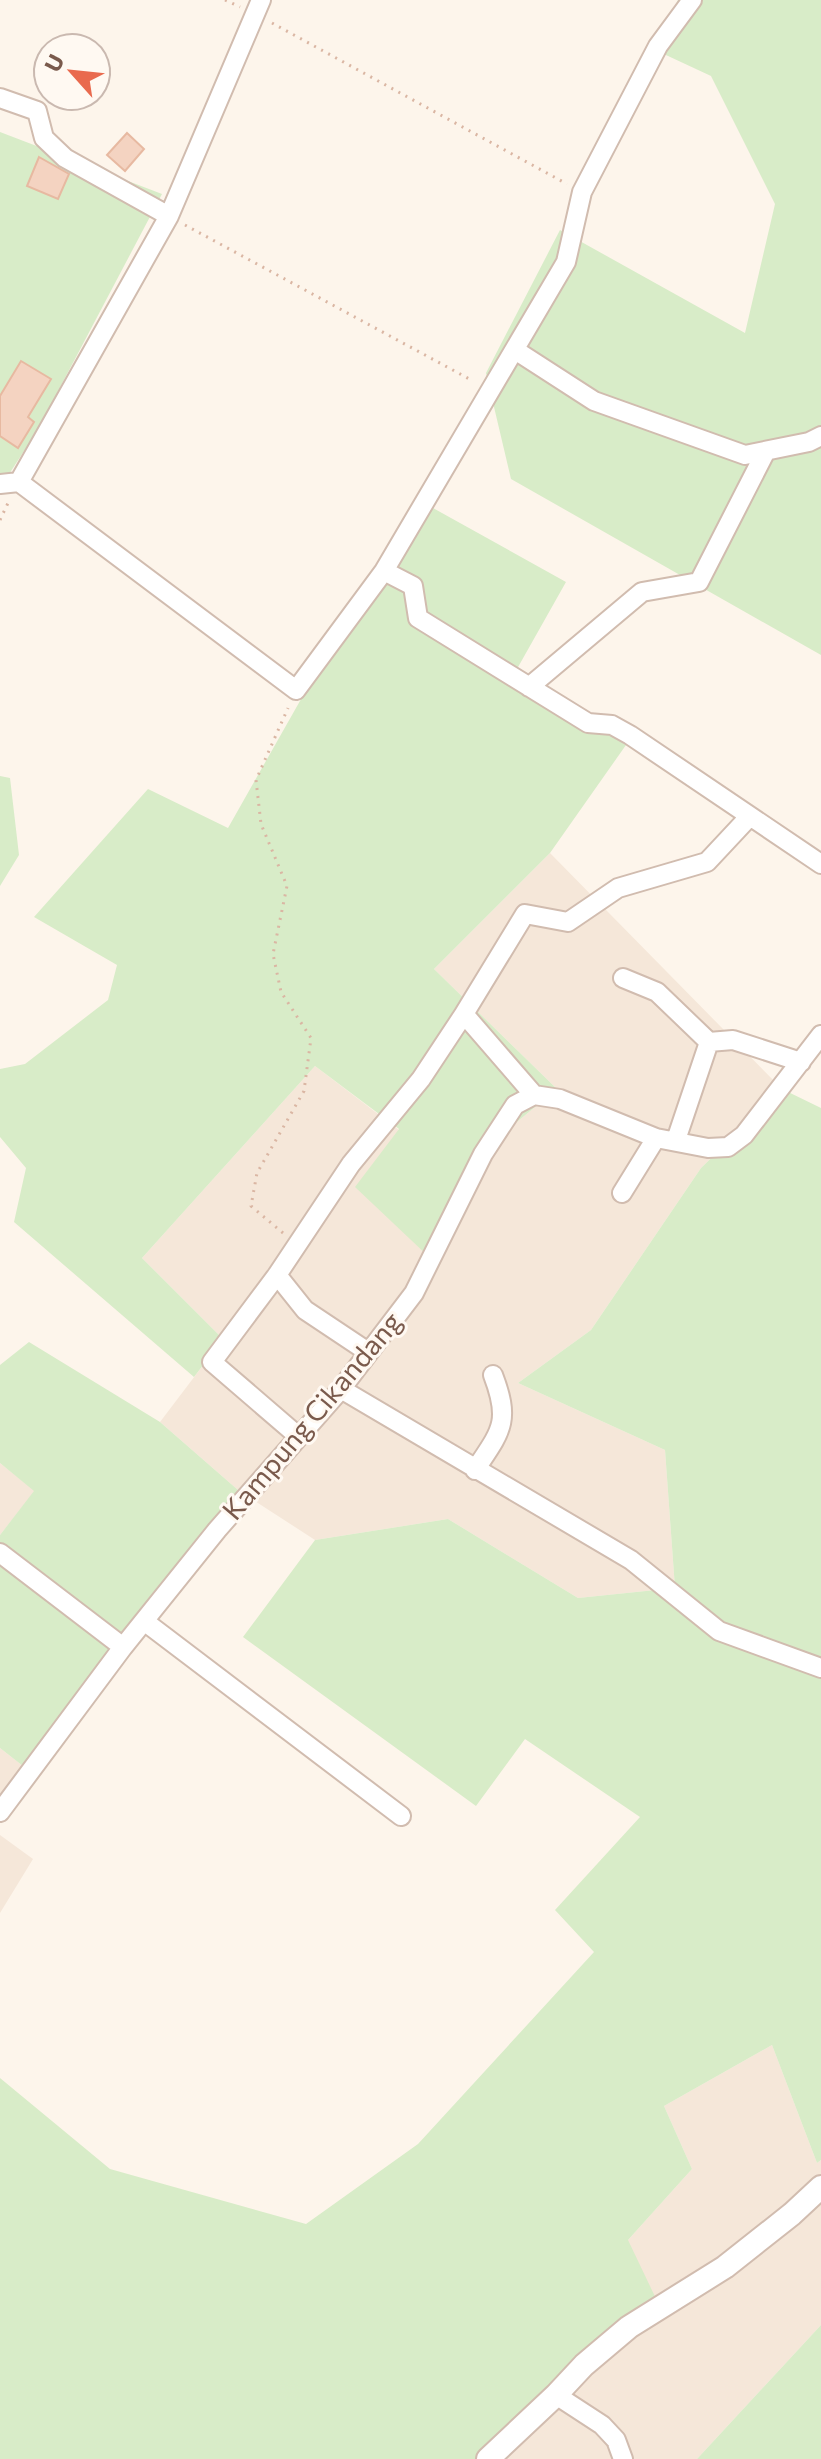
<svg xmlns="http://www.w3.org/2000/svg" width="821" height="2459" font-family="Commissioner,sans-serif">
  <rect width="100%" height="100%" fill="#fdf5eb"/>
  <path fill="#f5e7d9" d="M550,853L782,1089L701,1168L591,1330L518,1383L665,1450L675,1588L578,1598L448,1519L315,1540L238,1490L160,1422L223,1339L142,1258L315,1066L399,1130L473,1158L557,1089L434,969Z
    M0,1463L35,1491L0,1535Z
    M0,1748L28,1770L0,1803Z
    M0,1835L33,1859L0,1913Z
    M772,2045L817,2163L821,2160V2325L697,2459H486L628,2240L692,2169L664,2106Z"/>
  <path fill="#d8ecc8" d="M678,0H821V655L511,479L486,373L560,230L745,333L775,204L711,76L653,49Z
    M0,132L162,194L37,431L0,488Z
    M415,498L566,582L513,676L626,745L550,853L434,969L557,1089L473,1158L429,1257L355,1187L399,1129L315,1066L142,1258L223,1339L194,1377L14,1222L26,1168L0,1137V1069L25,1064L108,1000L117,965L34,917L148,789L228,828Z
    M0,776L10,778L19,855L0,886Z
    M782,1089L821,1108V2160L817,2163L772,2045L664,2106L692,2169L628,2240L660,2307L486,2459H0V2078L110,2169L306,2224L418,2144L594,1952L555,1910L640,1817L525,1739L476,1806L243,1637L315,1540L448,1519L578,1598L675,1588L665,1450L518,1383L591,1330L701,1168Z
    M29,1342L160,1422L238,1490L28,1770L0,1748V1535L34,1491L0,1463V1365Z
    M821,2325V2459H697Z"/>
  <path fill="#f4d3c1" stroke="#e7b9a1" stroke-width="2" d="M127,133L144,149L125,171L107,155Z
    M39,157L69,174L58,199L27,186Z
    M21,361L51,379L28,417L34,422L18,448L0,436V396Z"/>
  <g fill="none" stroke-linecap="round" stroke-linejoin="round">
    <g stroke="#d1bcaf" stroke-width="22">
      <path id="minor" d="M0,98L37,111L44,138L65,158L169,216
        M515,350L594,401L745,455L809,442L821,436
        M19,482L169,216L261,0
        M0,484L19,482L296,690L384,571L566,262L582,192L658,46L692,0
        M384,571L413,586L418,618L588,723L612,725L630,735L821,864
        M529,687L642,592L699,582L766,451
        M623,978L657,992L709,1042L733,1040L801,1062
        M534,1095L464,1014L525,914L568,922L618,888L707,862L750,816
        M676,1140L709,1042
        M622,1193L656,1138
        M277,1275L305,1310L368,1352
        M341,1389L631,1560L719,1631L821,1668
        M298,1436L212,1362L277,1275L351,1164L421,1079L464,1014
        M475,1470C501,1431 511,1422 493,1375
        M0,1553L123,1647
        M144,1621L401,1816
        M0,1812L123,1647L217,1530L341,1389L414,1293L483,1154L515,1105L534,1095L560,1099L656,1138L708,1148L728,1147L744,1135L821,1035
        M556,2395L602,2425L616,2440L623,2459"/>
    </g>
    <g stroke="#d1bcaf" stroke-width="26">
      <path id="tertiary" d="M488,2459L556,2395L584,2365L629,2327L725,2267L792,2214L821,2187"/>
    </g>
    <path stroke="#dab6a3" stroke-width="3" stroke-dasharray="2 6" stroke-linecap="butt" d="M225,0L240,7
      M272,23L567,184
      M185,225L473,381
      M0,520L8,503
      M283,1233L251,1206L257,1173L304,1091L311,1038L281,992L273,954L287,886L261,824L256,780L288,708"/>
    <use href="#minor" stroke="#fff" stroke-width="18"/>
    <use href="#tertiary" stroke="#fff" stroke-width="22"/>
  </g>
  <g text-anchor="middle" stroke-width="6" stroke-linejoin="round" paint-order="stroke">
    <g font-size="28" fill="#7a5a4c" stroke="#fff9f2">
      <text transform="translate(312 1416) rotate(-50)" y="10">Kampung Cikandang</text>
    </g>
  </g>
  <g transform="translate(72 72) rotate(297)"><circle r="38" fill="#fff9f2" stroke="#cab9b0" stroke-width="2"/>
  <path d="M0-6L14 30L0 20L-14 30Z" fill="#e96a4e"/>
  <text y="-12" font-size="22" font-weight="bold" text-anchor="middle" fill="#7a5a4c">U</text>
  </g>
</svg>
